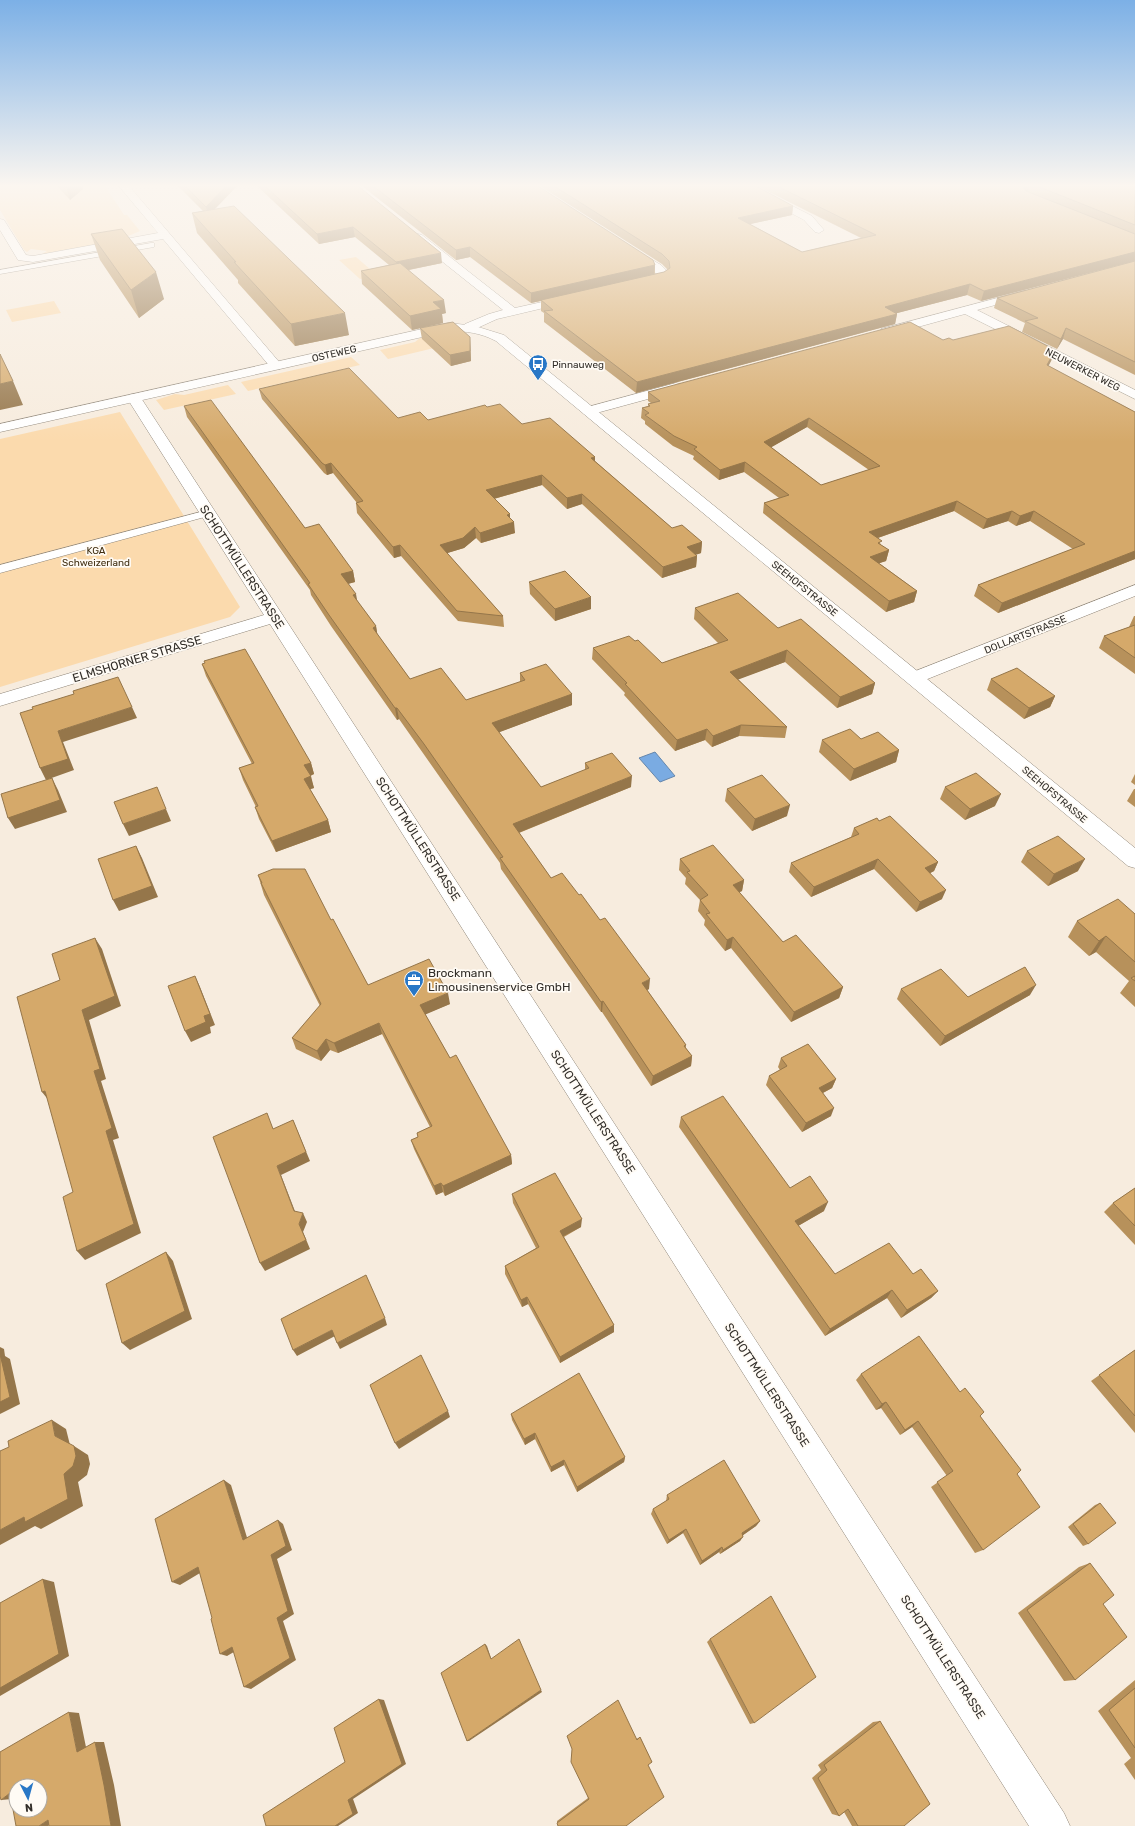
<svg xmlns="http://www.w3.org/2000/svg" width="1135" height="1826" font-family="Rubik,sans-serif">
  <rect width="100%" height="100%" fill="#f7ecde"/>
  <path fill="#fbdaad" d="M0,186H105L124,215H127L140,231L126,237L128,239L42,254L47,251L31,249L27,252L24,250L0,210Z
    M356,257L378,276L360,279L339,260Z
    M54,301L61,313L12,322L6,310Z
    M460,336L470,337L468,340L388,359L380,350L415,342L420,338Z
    M351,357L360,365L248,391L241,382Z
    M228,385L236,394L164,410L156,400L175,394L184,395Z
    M120,412L240,607L230,617L0,687V439Z"/>
  <path fill="#7aabe2" stroke="#6586ab" d="M655,752L675,776L660,782L639,758Z"/>
  <g fill="none" stroke-linecap="round" stroke-linejoin="round">
    <g stroke="#8f8679" stroke-width="1">
      <path id="service" d="M151,243H154V247L0,274V270Z
        M208,510L214,513L212,515L0,573V565Z"/>
    </g>
    <g stroke="#8f8679" stroke-width="1">
      <path id="minor" d="M119,186H129L280,363L282,366L280,369H272L163,239L33,262L18,260L0,230V219L4,220L26,255L33,256L158,233Z
        M740,186H753L812,216L824,230L819,233L815,232L804,220Z
        M418,234L422,235L515,308L569,296L575,299L573,301L497,319L473,330H465L463,327L465,324L489,314L503,310L414,239L413,237L414,235Z
        M630,247L661,265L669,273L666,279L638,287L634,286L632,284L634,282L655,277L657,274L626,252L625,250Z
        M1024,291L1030,294L1028,296L977,310L1135,390V399L965,314L885,336L881,335L879,332L881,329Z
        M676,383L681,384L682,387L681,390L589,415L584,414L582,411L584,408Z
        M134,394L139,395L141,398L1064,1813L1070,1826H1029L270,624L0,706V694L264,615L127,398L129,395Z
        M1135,585V596L920,682L914,684L908,682L905,678L908,674Z"/>
    </g>
    <g stroke="#8f8679" stroke-width="1">
      <path id="tertiary" d="M449,323L475,326L504,335L1135,848V868L1128,866L496,341C481,333 466,331 449,331L0,432V424Z"/>
    </g>
    <use href="#service" fill="#fff" fill-rule="evenodd"/>
    <use href="#minor" fill="#fff" fill-rule="evenodd"/>
    <use href="#tertiary" fill="#fff" fill-rule="evenodd"/>
  </g>
  <path fill="#b7915b" fill-rule="evenodd" d="M57,186H82L83,189L70,200Z
    M178,186H237L215,209L349,335L295,346L238,283V280L197,233L192,213L203,211Z
    M257,186H358L442,263L409,270L446,313L442,314L443,323L412,330L362,284L361,271L389,265L355,237L319,244Z
    M362,186H538L655,265V275L664,272L668,270L662,264L540,186H756L793,206L792,215L750,224L802,252L861,238L757,186H1135V375L1063,339L1057,349L1022,332L1025,323L994,308L997,298L1135,261L981,301L967,295L897,313V314L895,324L636,393L544,322V313L541,311V301L531,303L470,257L456,260Z
    M91,234L164,299L139,318L100,260Z
    M420,328L470,337L471,361L451,366L422,339Z
    M943,340L1055,350L1052,359L1048,366L1135,412V559L998,613L974,596L978,585L1073,549L1030,521L1016,526L1008,521L983,529L954,511L878,538L881,545L889,550L886,561L879,563L917,591L914,602L886,612L763,513L764,503L779,498L744,472L719,480L693,459L694,456L673,446L645,424V421L641,418L642,408L648,406V404L651,403L648,401V392ZM807,427L869,470L821,485L771,447Z
    M259,389L398,418L428,420L487,407L595,461L672,528L702,542L701,553L695,555L697,556L696,567L662,578L582,504L567,509L542,485L494,499L510,518L515,533L481,543L476,538L464,548L447,553L503,616L504,627L458,621L401,556L394,558L357,513L356,503H357L333,473L327,475L324,473L262,399Z
    M184,406L305,528L353,571L355,582L348,584L357,601L376,626L377,634L410,679L466,700L520,682V673L572,694V705L499,732L541,787L585,770V763L631,787L519,833L551,878L649,989L647,990L686,1045V1048L692,1056L691,1066L651,1086L602,1012H601L501,869L500,863L425,756L399,719L397,720L331,626L311,595L310,590L187,417Z
    M529,582L591,609L555,621L530,594Z
    M695,608L778,628L875,683L872,694L837,708L785,662L738,679L787,727L785,738L739,736L712,747L705,740L675,751L624,695L625,693L592,659L593,648L635,641L662,663L718,643L694,619Z
    M1134,616H1135V674L1099,648L1104,636L1129,627Z
    M202,664L311,763L314,774L310,776L314,788L310,789L328,820L331,832L276,852L259,819L255,807H256L243,780L239,768L252,764L206,676Z
    M991,679L1055,696L1050,707L1024,719L987,690Z
    M861,739L899,750L896,762L850,781L819,752L822,740Z
    M1135,774V785L1131,782Z
    M945,787L995,806L965,820L940,799Z
    M727,789L787,816L752,831L725,801Z
    M1134,789H1135V807L1127,801Z
    M879,821L938,862L934,871L930,873L942,899L916,912L874,869L811,897L789,872L791,863L851,837L854,828Z
    M1027,851L1078,871L1048,886L1021,862Z
    M680,859L744,880L742,891L739,892L783,942L843,987L839,998L791,1022L731,948L725,951L704,925L705,920L698,911L700,900L685,884L686,878L679,870Z
    M258,875L331,920L368,985L450,1004L425,1014L450,1058L511,1155L512,1164L445,1196L443,1192L436,1195L414,1149L411,1140L418,1137L417,1133L430,1127L382,1034L338,1053L330,1050L321,1061L296,1049L292,1038L320,1006L264,895Z
    M1135,914V1007L1120,993L1129,981L1096,952L1089,956L1068,937L1077,921Z
    M901,989L968,997L1030,995L940,1046L897,999Z
    M781,1058L836,1079L832,1088L823,1093L831,1116L802,1132L766,1085L769,1076L780,1070L778,1067Z
    M681,1117L824,1211L798,1226L835,1274H913L938,1291L931,1298L901,1318L887,1298L825,1336L679,1127Z
    M1135,1188V1245L1104,1212L1113,1203Z
    M512,1194L581,1227L564,1237L614,1325V1332L560,1363L528,1304L522,1307L505,1274V1266L536,1248L513,1203Z
    M1135,1350V1433L1091,1381Z
    M861,1374L960,1392L980,1416L1017,1474L983,1550L975,1553L931,1487L947,1476L912,1427L900,1435L881,1408L876,1410L856,1380Z
    M511,1414L625,1457L624,1462L577,1492L564,1465L551,1472L535,1439L525,1445L512,1420Z
    M667,1495L760,1521L756,1526L743,1535L740,1541L720,1554L719,1552L700,1565L683,1533L667,1544L651,1514L653,1509L666,1501Z
    M1100,1503L1088,1544L1083,1546L1068,1527L1095,1505Z
    M1090,1563L1103,1604L1075,1680L1064,1681L1018,1613L1079,1567Z
    M710,1639L754,1723L750,1724L707,1642Z
    M1135,1680V1780L1124,1764L1131,1758L1098,1711Z
    M880,1721L904,1826H852L844,1812L839,1816L832,1814L812,1778L821,1770L818,1765L873,1722Z
    M640,1737L652,1762L557,1823V1821L588,1798L572,1749L636,1739Z"/>
  <path fill="#95764a" d="M66,186H82L83,189L70,200Z
    M226,186H237L208,216L206,207Z
    M1025,186H1029L1028,193L1023,188Z
    M793,206L792,215L737,227L738,218Z
    M353,227L355,237L319,244L317,234Z
    M470,247V257L456,260V250Z
    M1135,252V261L981,301L984,291Z
    M441,253L442,263L398,272L396,262Z
    M655,265L654,275L531,303V293Z
    M156,272L164,299L139,318L131,290Z
    M970,284L967,295L882,317L885,307Z
    M444,300L446,313L442,314L443,323L412,330L410,316L433,302Z
    M345,313L349,335L295,346L291,324Z
    M897,314L895,324L636,393L637,382Z
    M1066,328L1063,339L1057,349L1061,339Z
    M470,337L471,361L451,366L450,355Z
    M1055,350L1052,359L1044,375L1047,365Z
    M13,381L23,405L0,410V384Z
    M809,418L807,427L763,452L764,442Z
    M595,457V467L591,458Z
    M745,462L744,472L719,480L720,470Z
    M331,463L333,473L327,475L325,465Z
    M542,475V485L486,501V490Z
    M582,494V504L567,509V498Z
    M957,501L954,511L866,542L869,532Z
    M1012,511L1008,521L983,529L987,519Z
    M1034,511L1030,521L1016,526L1020,516Z
    M510,514V523L514,522L515,533L481,543L480,533L507,515Z
    M475,527L476,538L464,548L441,555L440,545Z
    M702,542L701,553L686,558L687,547Z
    M400,545L401,556L394,558L393,547Z
    M889,550L886,561L868,567L870,557Z
    M1135,551V559L998,613L1002,603Z
    M697,556L696,567L662,578L663,567Z
    M353,571L355,582L343,585L341,574Z
    M917,591L914,602L886,612L889,601Z
    M356,594L358,605L353,595Z
    M591,597V609L555,621V609Z
    M376,626L378,638L373,628Z
    M787,650L785,662L729,683L730,672Z
    M875,683L872,694L837,708L840,697Z
    M572,694V705L492,735V723Z
    M1055,696L1050,707L1024,719L1029,708Z
    M132,707L137,718L63,742L74,770L46,780L40,768L58,731Z
    M395,708H397L399,719L397,720Z
    M741,725L739,736L712,747L713,736Z
    M707,729L705,740L675,751L677,740Z
    M899,750L896,762L850,781L854,769Z
    M311,763L314,774L307,777L304,765Z
    M311,776L314,788L307,790L304,779Z
    M632,776L631,787L513,835V824Z
    M52,778L58,790L67,812L15,829L8,818Z
    M1001,794L995,806L965,820L970,809Z
    M790,805L787,816L752,831L755,819Z
    M166,809L171,821L129,836L123,824Z
    M328,820L331,832L276,852L272,841Z
    M136,846L142,858L158,897L119,911L113,900Z
    M878,859L874,869L811,897L814,887Z
    M1085,859L1078,871L1048,886L1054,874Z
    M938,862L934,871L921,878L925,868Z
    M744,880L742,891L731,896L733,885Z
    M946,890L942,899L916,912L920,902Z
    M1106,936L1096,952L1089,956L1099,941Z
    M733,937L731,948L725,951L727,940Z
    M95,938L102,949L121,1006L89,1020L106,1079L101,1081L119,1138L113,1140L141,1233L85,1260L77,1251L106,1131L82,1010Z
    M195,976L200,987L215,1025L210,1027L211,1033L191,1042L185,1031L204,1016Z
    M650,979L649,989L641,993L642,983Z
    M1036,985L1030,995L940,1046L945,1036Z
    M843,987L839,998L791,1022L794,1012Z
    M448,993L450,1004L422,1016L420,1005Z
    M603,1001L602,1012H601V1002Z
    M379,1023L382,1034L338,1053L334,1043Z
    M326,1039L330,1050L321,1061L317,1051Z
    M692,1056L691,1066L651,1086L653,1076Z
    M836,1079L832,1088L815,1097L819,1088Z
    M45,1091L50,1102L42,1092Z
    M834,1108L831,1116L802,1132L806,1123Z
    M293,1120L310,1161L281,1175L298,1219L294,1211L277,1166Z
    M511,1155L512,1164L445,1196L443,1186Z
    M441,1183L443,1192L436,1195L434,1186Z
    M828,1202L824,1211L791,1230L795,1221Z
    M303,1213L307,1222L303,1232L310,1249L265,1271L260,1263L299,1224Z
    M582,1219L581,1227L560,1238V1231Z
    M166,1252L173,1261L192,1319L130,1350L122,1343Z
    M892,1290L887,1298L825,1336L830,1329Z
    M938,1291L931,1298L901,1318L907,1310Z
    M527,1297L528,1304L522,1307L521,1300Z
    M385,1318L387,1325L340,1349L337,1343Z
    M614,1325V1332L560,1363V1357Z
    M332,1330L335,1336L297,1356L293,1350Z
    M0,1347L4,1349L5,1356L10,1359L20,1404L0,1414Z
    M886,1402L881,1408L876,1410L882,1404Z
    M448,1411L450,1417L399,1449L395,1443Z
    M52,1420L66,1429L70,1445L55,1436Z
    M918,1421L912,1427L900,1435L905,1430Z
    M535,1433V1439L525,1445L524,1439Z
    M74,1446L88,1455L90,1464L87,1475L78,1482L83,1506L41,1529L35,1526L0,1545V1530L24,1517L64,1474Z
    M625,1457L624,1462L577,1492V1487Z
    M564,1460V1465L551,1472V1467Z
    M224,1480L231,1485L249,1544L243,1540Z
    M278,1520L283,1524L292,1550L277,1559L294,1614L283,1621L296,1660L251,1689L244,1687L277,1618L271,1555Z
    M760,1521L756,1526L739,1538L742,1533Z
    M686,1529L683,1533L667,1544L669,1540Z
    M743,1537L740,1541L720,1554L723,1550Z
    M722,1547L719,1552L700,1565L702,1561Z
    M198,1567L205,1570L180,1585L172,1582Z
    M43,1579L54,1582L69,1656L0,1696V1688Z
    M485,1644L487,1646L492,1661L491,1659Z
    M232,1647L239,1649L227,1656L220,1654Z
    M541,1690L542,1692L469,1741H467Z
    M379,1699L384,1700L406,1764L353,1799L358,1813L338,1826H335L348,1800Z
    M69,1712L79,1713L87,1752H77Z
    M95,1742H104L114,1785L121,1826H111Z
    M10,1793L12,1799L1,1800Z
    M59,1819L48,1826H39L48,1820Z"/>
  <path fill="#d5a96a" stroke="#95764a" fill-rule="evenodd" d="M185,186H226L206,207Z
    M265,186H358L441,253L396,262L353,227L317,234Z
    M373,186H538L653,260L655,265L531,293L470,247L456,250Z
    M554,186H756L793,206L738,218L802,252L876,235L777,186H1025L1023,188L1026,191L1135,234V252L984,291L970,284L885,307L897,314L637,382L544,311L553,310L541,300L664,272L670,268L669,261L662,254Z
    M1037,186H1135V225Z
    M234,206L345,313L291,324L234,262H236L192,213Z
    M122,229L156,272L131,290L91,234Z
    M1135,261V362L1066,328L1061,339L1025,321L1038,318L997,298Z
    M400,263L444,300L433,302L441,309L410,316L361,271Z
    M453,322L470,337V351L450,355L420,328Z
    M910,322L943,340L949,338L953,340L1009,326L1055,350L1047,365L1135,412V551L1002,603L978,585L1085,544L1034,511L1020,516L1012,511L987,519L957,501L869,532L882,541L878,543L889,550L870,557L917,591L889,601L764,503L789,495L745,462L720,470L694,449L697,447L674,436L645,415L649,413L642,408L650,406L648,404L660,401L648,392ZM809,418L880,466L821,485L764,442Z
    M0,354L13,381L0,384Z
    M349,368L398,418L420,412L428,420L485,405L487,407L500,404L522,424L550,418L595,457L591,458L672,528L682,525L702,542L687,547L697,556L663,567L582,494L567,498L542,475L486,490L510,514L507,515L514,522L480,533L475,527L463,538L440,545L503,616L457,611L400,545L393,547L356,503L363,501L331,463L325,465L322,463L259,389Z
    M211,400L305,528L319,524L353,571L341,574L356,594L353,595L376,626L373,628L410,679L441,668L466,700L525,680L520,673L546,664L572,694L492,723L541,787L589,768L585,763L612,753L632,776L513,824L551,878L562,873L579,895L581,894L600,920L605,918L650,979L642,983L686,1045L684,1046L692,1056L653,1076L603,1001L601,1002L500,858L503,857L424,744L397,708H395L329,615L308,584L310,583L184,406Z
    M565,571L591,597L555,609L529,582Z
    M738,593L778,628L801,619L875,683L840,697L787,650L730,672L787,727L741,725L713,736L707,729L677,740L625,684L627,683L593,648L629,636L635,641L638,640L662,663L728,640L695,608Z
    M1135,625V658L1104,636Z
    M245,649L311,763L304,765L311,776L304,779L328,820L272,841L255,807L258,806L239,768L254,763L202,664L205,663L204,661Z
    M1017,668L1055,696L1029,708L991,679Z
    M118,677L132,707L58,731L68,759L40,768L20,713L33,709L32,707L74,694L73,691Z
    M850,729L861,739L878,732L899,750L854,769L822,740Z
    M976,773L1001,794L970,809L945,787Z
    M762,775L790,805L755,819L727,789Z
    M52,778L60,800L8,818L1,794Z
    M157,787L166,809L123,824L114,802Z
    M890,816L938,862L925,868L946,890L920,902L878,859L814,887L791,863L859,834L854,828L877,818L879,821Z
    M1058,836L1085,859L1054,874L1027,851Z
    M713,845L744,880L733,885L783,942L796,935L843,987L794,1012L733,937L727,940L706,914L710,913L700,900L708,895L687,872L690,871L680,859Z
    M136,846L152,886L113,900L98,859Z
    M273,869H305L331,920L333,919L368,985L429,959L448,993L420,1005L450,1058L456,1055L511,1155L443,1186L441,1183L434,1186L411,1140L418,1137L417,1133L432,1126L379,1023L334,1043L326,1039L317,1051L292,1038L321,1004L261,883H262L258,875Z
    M1118,899L1135,914V962L1106,936L1099,941L1077,921Z
    M95,938L115,996L82,1010L100,1069L94,1071L112,1128L106,1131L134,1224L77,1251L63,1197L73,1192L45,1091L42,1092L17,997L60,980L52,954Z
    M1025,967L1036,985L945,1036L901,989L941,969L968,997Z
    M195,976L210,1014L204,1016L206,1022L185,1031L168,986Z
    M1135,976V981L1131,978Z
    M808,1044L836,1079L819,1088L834,1108L806,1123L769,1076L787,1066L781,1058Z
    M723,1096L790,1188L810,1176L828,1202L795,1221L835,1274L889,1243L913,1274L921,1269L938,1291L907,1310L892,1290L830,1329L681,1117Z
    M267,1113L273,1129L293,1120L306,1152L277,1166L294,1211L303,1213L299,1224L306,1240L260,1263L213,1137Z
    M555,1173L582,1219L560,1231L614,1325L560,1357L527,1297L521,1300L505,1266L539,1247L512,1194Z
    M1135,1188V1226L1113,1203Z
    M166,1252L185,1311L122,1343L106,1284Z
    M366,1275L385,1318L337,1343L332,1330L293,1350L281,1319Z
    M919,1336L960,1392L965,1388L984,1412L980,1416L1021,1470L1017,1474L1040,1507L983,1550L937,1482L953,1471L918,1421L905,1430L886,1402L882,1404L861,1374Z
    M1135,1350V1416L1099,1375Z
    M0,1354L10,1397L0,1402Z
    M421,1355L448,1411L395,1443L370,1385Z
    M579,1373L625,1457L577,1487L564,1460L551,1467L535,1433L524,1439L511,1414Z
    M52,1420L55,1436L74,1446L76,1456L73,1466L64,1474L68,1499L25,1522L24,1517L0,1530V1451L9,1447L8,1441Z
    M724,1460L760,1521L742,1533L743,1537L723,1550L722,1547L702,1561L686,1529L669,1540L653,1509L669,1499L667,1495Z
    M224,1480L243,1540L278,1520L286,1546L271,1555L288,1611L277,1618L290,1658L244,1687L232,1647L220,1654L211,1619L212,1618L198,1567L172,1582L155,1519Z
    M1100,1503L1116,1523L1088,1544L1073,1524Z
    M1090,1563L1114,1595L1103,1604L1127,1637L1075,1680L1027,1610Z
    M43,1579L59,1654L0,1688V1603Z
    M771,1596L816,1677L754,1723L710,1639Z
    M519,1639L541,1690L467,1741L441,1673L485,1644L491,1659Z
    M1135,1688V1748L1109,1710Z
    M379,1699L402,1764L348,1800L353,1814L335,1826H266L263,1815L345,1762L334,1728Z
    M618,1700L637,1740L640,1737L652,1762L648,1765L664,1797L626,1826H558L557,1823L589,1799L571,1762L572,1749L567,1736Z
    M69,1712L77,1752L95,1742L104,1785L111,1826H49L48,1820L39,1826H16L10,1793L1,1800L0,1796V1752ZM16,1786H40V1810H16Z
    M880,1721L930,1804L904,1826H858L848,1809L839,1816L818,1778L827,1770L824,1765Z"/>
  <linearGradient id="sky" x2="0" y2="1"><stop stop-color="#7cb0e6"/><stop offset="0.42" stop-color="#fbf6f0"/><stop offset="1" stop-color="#fbf6f0" stop-opacity="0"/></linearGradient>
  <rect width="1135" height="442" fill="url(#sky)"/>
  <defs>
    <g id="bus-pin" transform="scale(1)"><path d="M0 17L-7.5 6A9.5 9.5 0 1 1 7.5 6Z" fill="#2877c6" stroke="#fffbf5"/><path d="M-5-6H5V4H4V6H2V4H-2V6H-4V4H-5ZM-3.5-4V0h7V-4ZM-3.5 1.2v1.5H-2V1.2ZM2 1.2v1.5H3.5V1.2Z" fill="#fff"/></g>
    <g id="office-pin" transform="scale(1)"><path d="M0 17L-7.5 6A9.5 9.5 0 1 1 7.5 6Z" fill="#2877c6" stroke="#fffbf5"/><path d="M-6-3h4V-5.5h4V-3h4V5H-6ZM-1-4.5V-3h2v-1.5ZM-6 0V1H6V0Z" fill="#fff"/></g>
  </defs>
  <g fill-rule="evenodd">
    <use href="#bus-pin" x="538" y="364"/>
    <use href="#office-pin" x="414" y="980"/>
  </g>
  <g text-anchor="middle" stroke-width="3.5" stroke-linejoin="round" paint-order="stroke">
    <g font-size="10" fill="#332f2a" stroke="#fffbf5">
      <text transform="translate(334 353) rotate(-13)" y="4">OSTEWEG</text>
      <text transform="translate(1083 369) rotate(27)" y="4">NEUWERKER WEG</text>
      <text transform="translate(805 588) rotate(39)" y="4">SEEHOFSTRASSE</text>
      <text transform="translate(1025 634) rotate(-22)" y="4">DOLLARTSTRASSE</text>
      <text transform="translate(1055 794) rotate(40)" y="4">SEEHOFSTRASSE</text>
    </g>
    <g font-size="10" fill="#332f2a" stroke="#fffbf5" text-anchor="start">
      <text x="552" y="368">Pinnauweg</text>
    </g>
    <g font-size="10" fill="#402e11" stroke="#fffbf5">
      <text x="96" y="554">KGA<tspan x="96" dy="12">Schweizerland</tspan></text>
    </g>
    <g font-size="12" fill="#332f2a" stroke="#fffbf5">
      <text transform="translate(242 567) rotate(57)" y="4">SCHOTTMÜLLERSTRASSE</text>
      <text transform="translate(137 659) rotate(-17)" y="4">ELMSHORNER STRASSE</text>
      <text transform="translate(418 839) rotate(57)" y="4">SCHOTTMÜLLERSTRASSE</text>
      <text transform="translate(593 1112) rotate(57)" y="4">SCHOTTMÜLLERSTRASSE</text>
      <text transform="translate(767 1385) rotate(57)" y="4">SCHOTTMÜLLERSTRASSE</text>
      <text transform="translate(943 1657) rotate(57)" y="4">SCHOTTMÜLLERSTRASSE</text>
    </g>
    <g font-size="12" fill="#332f2a" stroke="#fffbf5" text-anchor="start">
      <text x="428" y="977">Brockmann<tspan x="428" dy="14">Limousinenservice GmbH</tspan></text>
    </g>
  </g>
  <g transform="translate(28 1798) rotate(174)"><circle r="19" fill="#fffbf5" stroke="#ada9a4"/>
  <path d="M0-3L7 15L0 10L-7 15Z" fill="#2877c6"/>
  <text y="-6" font-size="11" font-weight="bold" text-anchor="middle" fill="#332f2a">N</text>
  </g>
</svg>
